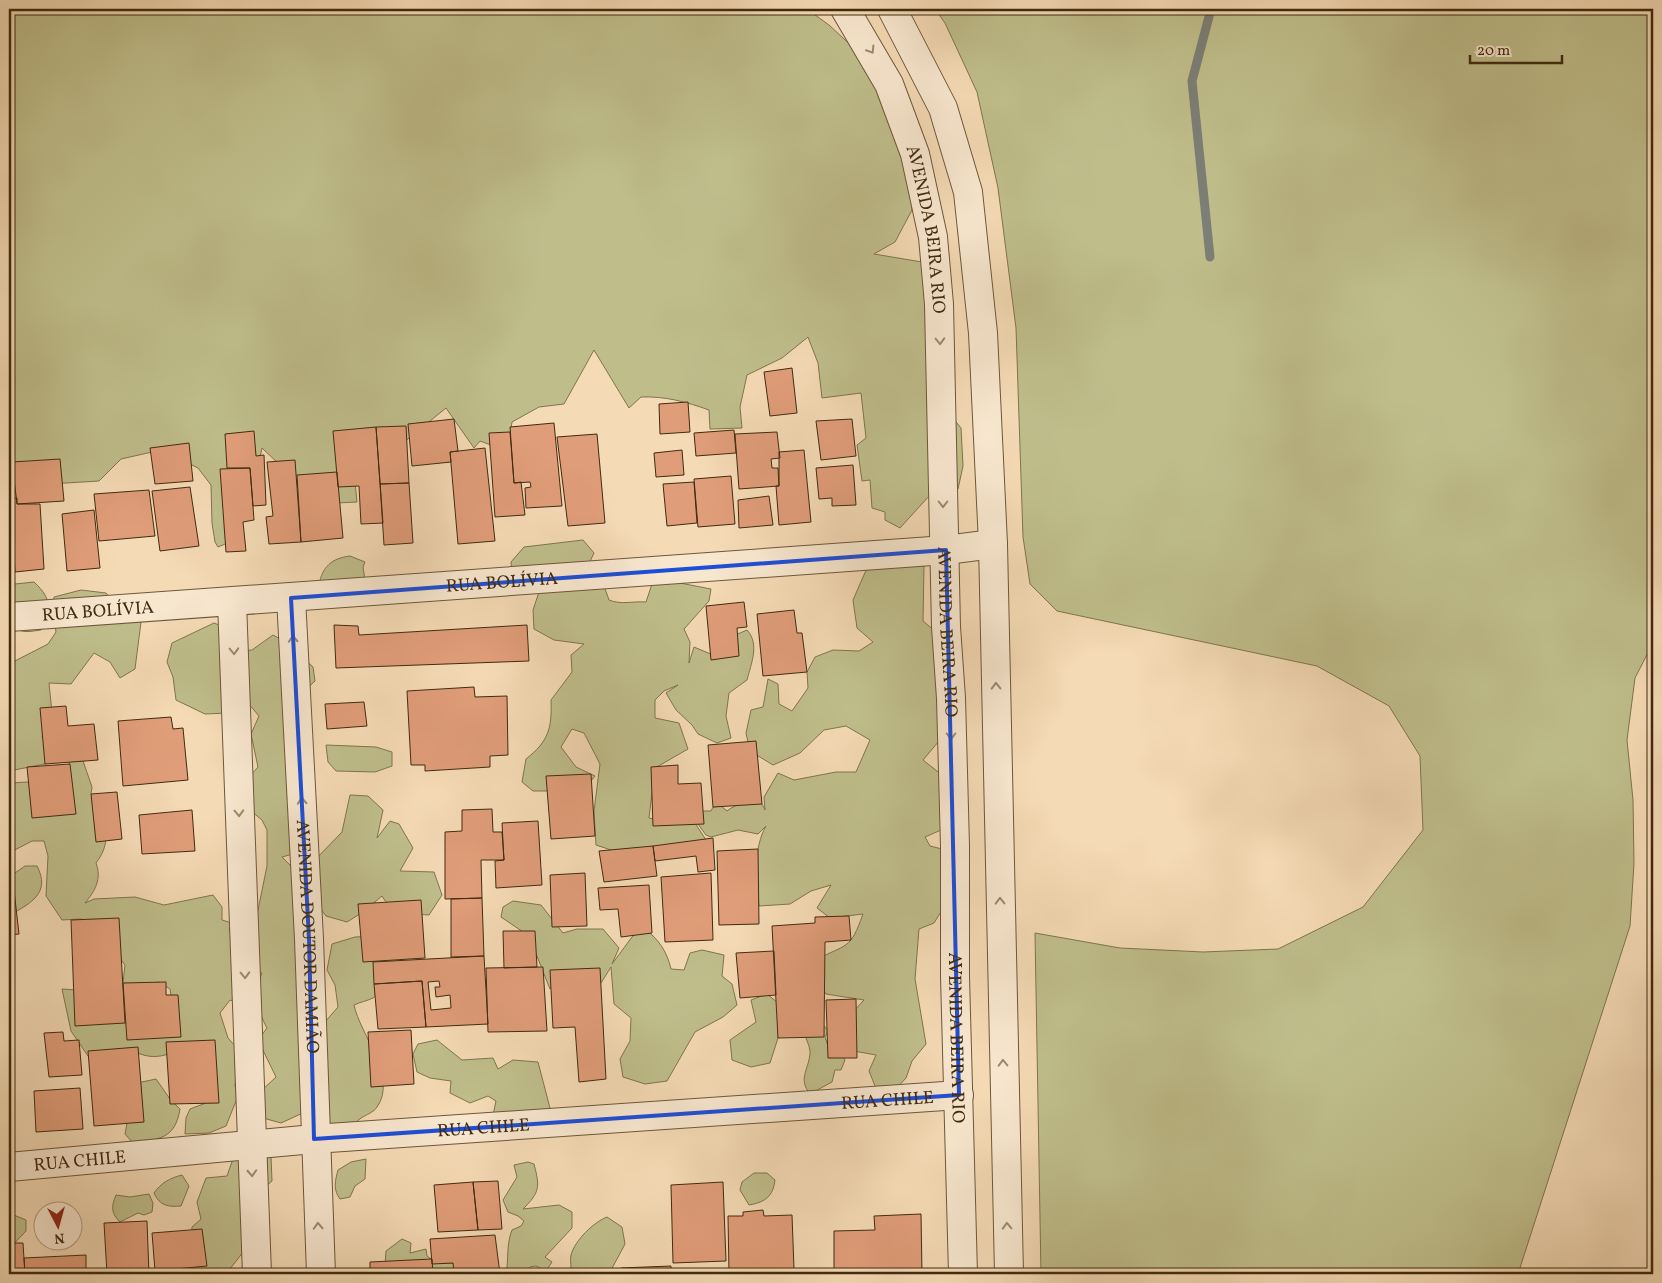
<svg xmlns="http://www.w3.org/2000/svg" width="1662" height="1283" font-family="Vollkorn,serif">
  <rect width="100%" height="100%" fill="#f4dab5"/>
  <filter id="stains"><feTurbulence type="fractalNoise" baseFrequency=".004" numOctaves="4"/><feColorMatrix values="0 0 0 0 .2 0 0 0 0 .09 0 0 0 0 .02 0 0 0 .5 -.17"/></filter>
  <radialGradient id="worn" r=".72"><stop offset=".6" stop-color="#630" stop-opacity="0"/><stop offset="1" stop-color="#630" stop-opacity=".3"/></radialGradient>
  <path fill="#bfbe8b" stroke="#80744e" d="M9,9H807L829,25L882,74L910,189L912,210L895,242L874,254L928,263L948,412L961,428L963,466L958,489L930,495L900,528L885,520V512L872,508L870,480L862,481L857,445L866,438L861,393L822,398L818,363L808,337L782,358L747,375L740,407L742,428L710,429L709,410C687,402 665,396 641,397L629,408L594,350L564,404L539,407L512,422L507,451L480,441L474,448L446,408L355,482L357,502L317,504L315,490L288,496L279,464L262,448L258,467L246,476L237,539L218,547L215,542L212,523L211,485L198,468L161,450L121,459L99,481L33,485L36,513L9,531Z
    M935,9H1653V643L1635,678L1627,740L1633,800L1634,863L1630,926L1518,1274H1041L1035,933L1120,948L1203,952L1278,949L1363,907L1423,830L1420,756L1389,706L1317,666L1057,611L1030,584L1023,537L1016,328L998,188L977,92L945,23Z
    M583,540L594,553L584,574L602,580L609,600C621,605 633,601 646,602L654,578L711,589L709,601L684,629L690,642L689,663L694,647L713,655L726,639L747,630C760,644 751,664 747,680L729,693L726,716L731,738L717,743L698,734L692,725L676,710L666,693L678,685L664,691L655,700V718L679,723L688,749L655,768L649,818L671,823L693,820L706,840L620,853L596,845L594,811L600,764L584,733L572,729L561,747L576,767L595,776L583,791H533L522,782L526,759C549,741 552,728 551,700L572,672L571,655L584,644L554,640L534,629L533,610L539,592L513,585L511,562L524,547Z
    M896,555L924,566L923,621L936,632L939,741L923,760L947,779L948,827L925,837L930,846L942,849L944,907L934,923L919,929L915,979L926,1044L912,1061L906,1078L893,1092L875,1086L869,1071L876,1055L848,1050L850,1015L864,1000L826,994L814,978L816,960C847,943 850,951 863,914L830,918L817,908L831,885L811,891L790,904L759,906C756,880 753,849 766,826L758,834L738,830L711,837L706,835L698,824L700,811H711L713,807L721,806L727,811C737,803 750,800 762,804L765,810L764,797L778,773L794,780L836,772H856L870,740L846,726L824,730L800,753L773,765L750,751L746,733L751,710L763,707L768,679L778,684L779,704L792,711L808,688L807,672L815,657L833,650L859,651L873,642L857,628L853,600L867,568Z
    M350,556L365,562L363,567L365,580L319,585C322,567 332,558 350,556Z
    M9,581L15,584L34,582C53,600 50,608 41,630C26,632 19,634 9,622Z
    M81,590L106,593C116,605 130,611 141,622L135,669L120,678L110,662L94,653L71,684L49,683L52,713L42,737L54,751L50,763L9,771V664L48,644L56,632L53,612L54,597Z
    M214,623L240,633L243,651L252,650L273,635L289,644L313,667L315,681L304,691L293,854L282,857L293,868L300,894L293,901L298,914L305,1112L281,1123L263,1118L261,1091L276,1077L258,1040L267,1028C257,1010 254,992 262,973L251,969L240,1003L230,1000L220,1013L228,1038L236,1047L237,1061L235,1086L238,1096L226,1126L209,1133L185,1134L186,1118L190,1109L206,1103L179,1050C158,1059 147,1059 128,1048L101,1056H88L71,1031L62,989L91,991L125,1023L145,1032L172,1002L170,989L159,982L131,994L123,983L125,965L93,922L80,919L62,920L46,896L48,856L44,841H32L9,853V783L28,782L39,793L63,779L70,761H83L92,787L91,794L105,810C106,831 110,845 96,863C102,879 95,891 85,903L94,899L135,897L164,905L213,895L222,907V920L232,923L229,930L244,939L245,949L257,915L267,866V830L262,820L251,811L248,778L258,767L251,734L259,716L241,695L228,713L205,714L176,700L173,677L167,662L172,643Z
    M326,745L376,747L392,752V766L375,772L336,771L328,762Z
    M350,795L368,796L383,810L377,838L390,821L399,824L413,848L400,871L434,872L442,895L429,915C404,913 396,919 382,896L363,912L347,922L326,916L313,899L312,863L342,832Z
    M25,866H37C51,893 31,903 10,915L9,879L12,875Z
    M513,901L541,905L563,933L577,929H603L619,948L612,964L632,937L643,928C658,938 667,951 671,969L684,970L690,953L702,950L724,955L722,976L732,984L737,1005L723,1017L695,1032L667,1081L645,1084L623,1077L620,1059L630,1041L631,1018L614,1004L611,967L601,983L585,987L560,978L550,989L529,936L501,917L503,907Z
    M377,936C384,954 395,986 373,998C367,1001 360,1002 354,1005C360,1034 398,1078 377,1107C374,1112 366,1115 361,1118C356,1122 351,1127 347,1132L330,1124L321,1105L325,1022L338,1007L335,985L327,970L332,944L355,937Z
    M767,994L778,1003V1038L770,1063L751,1067L732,1060L730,1040L756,1022L751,1000Z
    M817,1016L828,1031L825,1037L828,1046L839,1050L845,1060L841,1070H835L832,1082L810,1094C798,1079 808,1071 810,1054C811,1047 804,1035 802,1028Z
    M437,1040L462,1060L493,1058L498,1069L513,1060L538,1062L550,1108L545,1116L493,1115L496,1101L488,1096L470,1103L450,1093L451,1081L430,1078L417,1072L413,1054L418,1044Z
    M156,1079L170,1099L180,1109C175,1139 160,1139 133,1143L125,1134L127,1123L136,1110L137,1083Z
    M260,1152L271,1157L272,1181L264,1188L244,1251L226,1274H202L190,1262L192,1227L201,1219L197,1202L206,1178L227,1176L235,1153Z
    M366,1159L365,1179L355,1186L350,1197L340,1199C333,1190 335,1181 338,1170L351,1162Z
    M528,1162L534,1164C540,1187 540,1192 523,1209L559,1205L572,1212V1228L545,1257L552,1262L546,1271L536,1266L530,1267L528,1274H506C509,1259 506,1245 512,1230L521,1226L524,1221L518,1216L508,1212L503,1200L517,1177L514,1165Z
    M754,1173H767L775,1180C773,1196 766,1202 749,1205L740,1190L742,1182Z
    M182,1175L189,1186L181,1206C168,1207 160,1206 154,1193C161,1183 170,1178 182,1175Z
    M149,1194L153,1203L152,1212L144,1215L138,1213L120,1222C111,1213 111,1207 116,1195L130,1197Z
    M9,1213L26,1220V1231L9,1249Z
    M607,1217L622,1227L625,1244L609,1274H561L571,1268C571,1264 570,1259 571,1255C575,1240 594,1222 607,1217Z
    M402,1239L411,1243L410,1253L426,1249L427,1256L437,1263H453L457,1274H429L423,1265L385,1266L386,1251Z"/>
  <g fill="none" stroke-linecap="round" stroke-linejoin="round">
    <path stroke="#7c7f76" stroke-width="9" d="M1210,257L1192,81L1211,9"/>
  </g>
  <path fill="#e09d79" stroke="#412b10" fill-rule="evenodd" d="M792,368L797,413L770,416L764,372Z
    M688,402L690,432L660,434L659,404Z
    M454,419L458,451L450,452L451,462L412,466L408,424Z
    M852,419L856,456L821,460L816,421Z
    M554,423L562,506L526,508L525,488L531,487L530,482L514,483L510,427Z
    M406,426L409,483L380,484L376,427Z
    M376,427L383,523L361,524L359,486L338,487L333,431Z
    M734,430L736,453L696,456L694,433Z
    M254,431L256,456L264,455L266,505L253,506L250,468H227L225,434Z
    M510,432L514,483L521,482L525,515L495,517L489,433Z
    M777,432L780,458L771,459L772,468H778L779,486L739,489L735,434Z
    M597,434L605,523L568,526L557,437Z
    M189,443L193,481L155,484L150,448Z
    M485,448L495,541L458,544L450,452Z
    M682,450L684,475L656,477L654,453Z
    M804,450L811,522L779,525L776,486H779V452Z
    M60,459L64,501L17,504L12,462Z
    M295,460L301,542L269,544L266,517L273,516L267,462Z
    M853,465L856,505L832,506V498L819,499L816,468Z
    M250,468L254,520L243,522L246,551L226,552L220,469Z
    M337,472L343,538L301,542L297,475Z
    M731,476L735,524L698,527L694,479Z
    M694,482L697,523L667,526L663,484Z
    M409,483L413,543L384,545L380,484Z
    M190,487L199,546L160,551L152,491Z
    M149,490L155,536L99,541L94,494Z
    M769,496L773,525L739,528L738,500Z
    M17,498V504H40L44,569L15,572L12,523H9V499Z
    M94,510L100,568L67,571L62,514Z
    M744,602L747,627L737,628L739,656L711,660L706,606Z
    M794,610L797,633H802L807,672L763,676L757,614Z
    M334,625L358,626L359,635L527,625L529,661L336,668Z
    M474,687L475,697L507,696L508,755L490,756V767L425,771V765H411L407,691Z
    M364,702L367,726L327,729L325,704Z
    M66,706L68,726L94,724L98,760L45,764L40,708Z
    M171,717L173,729L183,728L188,780L123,786L118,721Z
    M756,741L762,804L713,807L708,745Z
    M70,764L76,814L32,818L27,767Z
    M678,765V784L701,783L704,824L653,826L651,767Z
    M591,774L595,836L551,839L546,776Z
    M117,792L122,839L96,842L91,794Z
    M492,809L493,832H502L504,860H481L482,898L445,899V832L462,831V810Z
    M192,810L195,851L142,854L139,815Z
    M538,821L542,885L496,888L495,861L504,860L502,823Z
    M713,838L715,870L698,872L696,856L655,861L653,846Z
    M653,846L657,876L604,882L599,851Z
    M758,849L759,924L719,925L717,851Z
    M9,864H11L19,934L9,935Z
    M585,873L587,926L552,927L550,875Z
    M711,873L713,940L665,942L661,877Z
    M649,885L652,933L621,937L618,909L600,910L598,888Z
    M482,898L484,956L451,957V899Z
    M421,900L425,958L363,962L358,904Z
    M849,916L851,940L825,942L824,1037L778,1038L772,926L815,923V917Z
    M119,918L125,1023L75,1026L71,920Z
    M503,931H535L537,967L504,968Z
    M774,951L776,995L740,998L736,953Z
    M484,956L488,1024L426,1027L422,981L374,984L373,962ZM439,981L440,987H435L436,997L450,995L451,1008L431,1010L428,982Z
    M543,967L547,1031L488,1032L486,968Z
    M600,968L606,1079L579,1082L575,1027L553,1028L550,970Z
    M422,981L426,1027L378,1029L374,984Z
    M166,982V995H178L181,1037L127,1040L123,983Z
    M856,999L857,1058H828L826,1000Z
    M411,1030L414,1084L371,1087L368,1032Z
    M63,1032L64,1041L79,1040L82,1075L49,1077L44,1033Z
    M215,1040L219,1103L170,1104L166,1042Z
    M138,1047L144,1122L94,1126L88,1051Z
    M80,1088L83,1129L36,1132L34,1091Z
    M498,1181L502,1229L478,1230L473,1182Z
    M473,1182L478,1230L438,1232L434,1185Z
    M723,1182L726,1261L673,1263L671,1185Z
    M763,1210L764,1216L792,1215L794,1269L729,1273L728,1216H743V1212Z
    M921,1214L922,1274H834V1231L875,1230L874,1216Z
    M147,1221L149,1274H107L104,1223Z
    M202,1229L207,1266L155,1271L152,1233Z
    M495,1235L500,1274H454L453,1263L432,1264L430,1239Z
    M9,1243H23L25,1274H9Z
    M86,1255V1274H25L24,1258Z
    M432,1259L433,1274H370V1262Z
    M671,1266V1274H622L621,1268Z"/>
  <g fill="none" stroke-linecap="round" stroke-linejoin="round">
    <g stroke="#6e5739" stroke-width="30">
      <g id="minor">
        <path id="s1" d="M845,9L889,84L915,154L933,237L939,304L946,627L951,698L955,846V976L963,1274"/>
        <path d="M892,9L943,108L968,192L983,333L993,544L1009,1274"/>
        <path id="s2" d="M291,598L309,939L321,1274"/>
        <path d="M232,602L257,1274"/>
        <path id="s3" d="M9,617L946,550L993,544"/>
        <path id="s4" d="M9,1167L314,1139L959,1095"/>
      </g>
    </g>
    <use href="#minor" stroke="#f8e7cf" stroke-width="28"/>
  </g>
  <defs><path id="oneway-chevron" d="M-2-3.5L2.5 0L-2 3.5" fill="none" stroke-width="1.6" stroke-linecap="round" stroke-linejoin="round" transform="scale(1.25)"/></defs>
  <g stroke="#9c8970">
    <use href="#oneway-chevron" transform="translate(871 50) rotate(58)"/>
    <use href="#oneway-chevron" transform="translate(940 341) rotate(88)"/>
    <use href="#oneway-chevron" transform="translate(943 504) rotate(90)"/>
    <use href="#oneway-chevron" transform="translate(293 639) rotate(-93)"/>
    <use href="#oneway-chevron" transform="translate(234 651) rotate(88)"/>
    <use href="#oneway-chevron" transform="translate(996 686) rotate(-91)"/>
    <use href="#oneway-chevron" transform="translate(951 736) rotate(90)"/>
    <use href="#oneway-chevron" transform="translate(302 801) rotate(-93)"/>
    <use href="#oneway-chevron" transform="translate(239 813) rotate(88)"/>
    <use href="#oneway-chevron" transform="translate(1000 901) rotate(-91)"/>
    <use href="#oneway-chevron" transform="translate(245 975) rotate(88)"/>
    <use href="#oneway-chevron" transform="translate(1003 1063) rotate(-91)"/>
    <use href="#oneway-chevron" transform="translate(252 1173) rotate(87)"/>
    <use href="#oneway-chevron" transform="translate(318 1226) rotate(-93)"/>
    <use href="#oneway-chevron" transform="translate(1007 1226) rotate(-92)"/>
  </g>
  <path fill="none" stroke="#1d4ed8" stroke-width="4" stroke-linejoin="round" d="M946,550L959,1095L314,1139L309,939L291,598Z"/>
  <g text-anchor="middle" stroke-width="5" stroke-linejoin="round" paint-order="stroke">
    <g font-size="18" fill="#412b10" stroke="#f8e7cf">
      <text dy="6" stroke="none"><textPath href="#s1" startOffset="238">AVENIDA BEIRA RIO</textPath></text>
      <text dy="6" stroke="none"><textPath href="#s3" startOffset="494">RUA BOLÍVIA</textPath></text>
      <text dy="6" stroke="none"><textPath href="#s3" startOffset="89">RUA BOLÍVIA</textPath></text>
      <text dy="6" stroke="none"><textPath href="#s1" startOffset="642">AVENIDA BEIRA RIO</textPath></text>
      <text dy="6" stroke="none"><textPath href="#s2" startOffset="339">AVENIDA DOUTOR DAMIÃO</textPath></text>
      <text dy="6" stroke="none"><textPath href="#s1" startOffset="1048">AVENIDA BEIRA RIO</textPath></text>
      <text dy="6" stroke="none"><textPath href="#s4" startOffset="881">RUA CHILE</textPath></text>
      <text dy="6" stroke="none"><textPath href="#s4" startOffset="476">RUA CHILE</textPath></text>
      <text dy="6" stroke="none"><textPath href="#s4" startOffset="71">RUA CHILE</textPath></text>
    </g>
  </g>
  <rect width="1662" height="1283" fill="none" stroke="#f4dab5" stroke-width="30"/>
  <rect x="10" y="10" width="1642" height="1263" fill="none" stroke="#412b10" stroke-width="2.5"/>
  <rect x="15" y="15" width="1632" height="1253" fill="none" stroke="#412b10"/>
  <g transform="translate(58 1226) rotate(174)"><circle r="24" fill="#f8e7cf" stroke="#af9c83"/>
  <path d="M0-4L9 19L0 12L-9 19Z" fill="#8f2418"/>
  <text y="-8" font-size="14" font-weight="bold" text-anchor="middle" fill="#412b10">N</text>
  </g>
  <path d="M1470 55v8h92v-8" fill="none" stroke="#412b10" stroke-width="2.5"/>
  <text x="1477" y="55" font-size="15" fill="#412b10" stroke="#f8e7cf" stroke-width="4" paint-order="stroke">20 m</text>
  <rect width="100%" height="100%" filter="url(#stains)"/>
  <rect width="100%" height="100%" fill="url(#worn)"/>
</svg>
